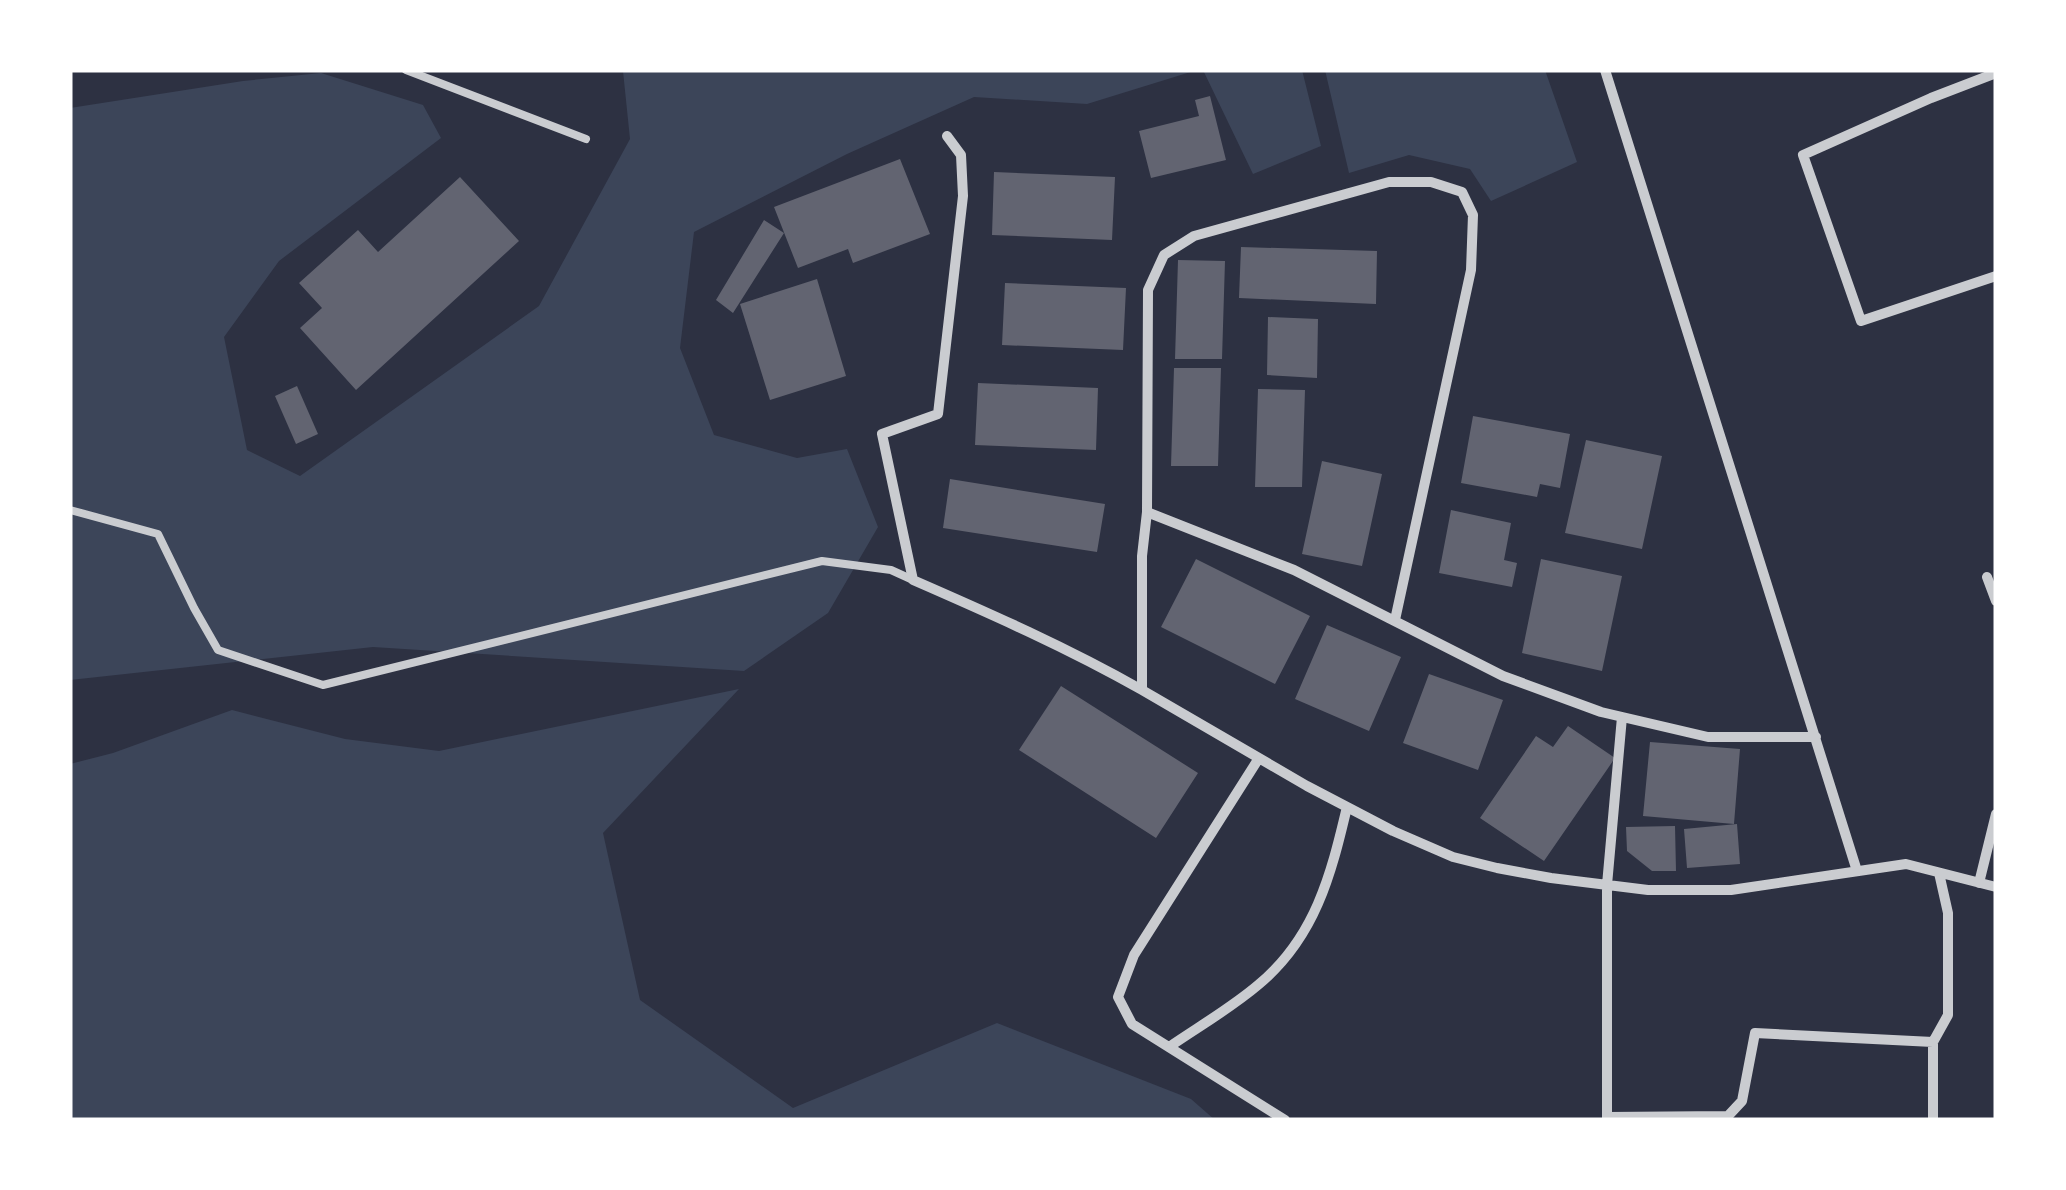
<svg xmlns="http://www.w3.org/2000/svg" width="2066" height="1190" font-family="Manrope,sans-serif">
  <rect width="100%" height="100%" fill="#2d3142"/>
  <path fill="#3c4559" d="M621,70H1197L1087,104L974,97L847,154L694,232L680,348L714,435L797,458L847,449L878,527L828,613L744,671L373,647L70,680V108L243,81L321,73L423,105L441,138L279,261L224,337L247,450L300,476L539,306L630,139L623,71Z
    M1203,70H1302L1321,146L1253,174Z
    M1325,70H1545L1577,162L1491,201L1470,169L1409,155L1349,173Z
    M739,689L603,833L640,1000L793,1108L997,1023L1191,1099L1215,1120H70V764L113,753L232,710L345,739L439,751Z"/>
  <path fill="#626471" d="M1210,96L1226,160L1151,178L1139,131L1199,116L1195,100Z
    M900,159L930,234L853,263L848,249L798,268L774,207Z
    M994,172L1115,177L1112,240L992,235Z
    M460,177L519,241L356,390L300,328L322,308L299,283L358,230L378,252Z
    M764,220L784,233L733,313L716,300Z
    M1241,247L1377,251L1376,304L1239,298Z
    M1178,260L1225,261L1222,359H1175Z
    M817,279L846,376L770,400L740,304Z
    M1005,283L1126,288L1123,350L1002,345Z
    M1268,317L1318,319L1317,378L1267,375Z
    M1174,368H1221L1218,466H1171Z
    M978,383L1098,388L1096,450L975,445Z
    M297,386L318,434L296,444L275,396Z
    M1258,389L1305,390L1302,487H1255Z
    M1473,416L1570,434L1560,488L1540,484L1537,497L1461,483Z
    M1586,440L1662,456L1642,549L1565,533Z
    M1322,461L1382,474L1362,566L1302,554Z
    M950,479L1105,504L1097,552L943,528Z
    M1451,510L1511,523L1504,560L1517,563L1512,587L1439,573Z
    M1196,559L1310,616L1275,684L1161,627Z
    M1541,559L1622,576L1602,671L1522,653Z
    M1327,625L1401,657L1369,731L1295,699Z
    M1429,674L1503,700L1478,770L1403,743Z
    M1061,686L1198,773L1156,838L1019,750Z
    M1568,726L1615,758L1544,861L1480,818L1536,736L1553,747Z
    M1650,742L1740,749L1734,824L1643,816Z
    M1737,824L1740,864L1687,868L1684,829Z
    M1675,826L1676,871H1652L1627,851L1626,827Z"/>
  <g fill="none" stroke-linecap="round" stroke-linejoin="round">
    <path stroke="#caccd0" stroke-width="8" d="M406,70L586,139
      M70,510L158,534L194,608L218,650L323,685L822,561L891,570L913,580"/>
    <path stroke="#caccd0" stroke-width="10" d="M1605,70L1857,871
      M1996,73L1931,98L1803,155L1861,321L1996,276
      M947,136L961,155L963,196L938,414L882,434L913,580C991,614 1068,648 1142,690
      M1147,512L1294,570L1503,676L1601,712L1708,737H1816
      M1987,577L1996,601
      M1395,620L1471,270L1473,215L1462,192L1431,182H1389L1194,236L1164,255L1148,290L1147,512L1142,556V690L1307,786L1393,831L1453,857L1497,868L1551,878L1648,890H1731L1906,864L1996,887
      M1259,758L1134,955L1118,997L1132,1024L1285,1120
      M1979,883L1996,814
      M1169,1047C1198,1027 1231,1008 1258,985C1315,938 1331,875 1347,807
      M1607,1117L1728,1116L1742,1101L1755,1033L1933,1042
      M1607,1120V885L1622,717
      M1933,1120V1042L1948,1015V913L1939,873"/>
  </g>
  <rect width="2066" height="1190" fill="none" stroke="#ffffff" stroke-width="145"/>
</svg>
